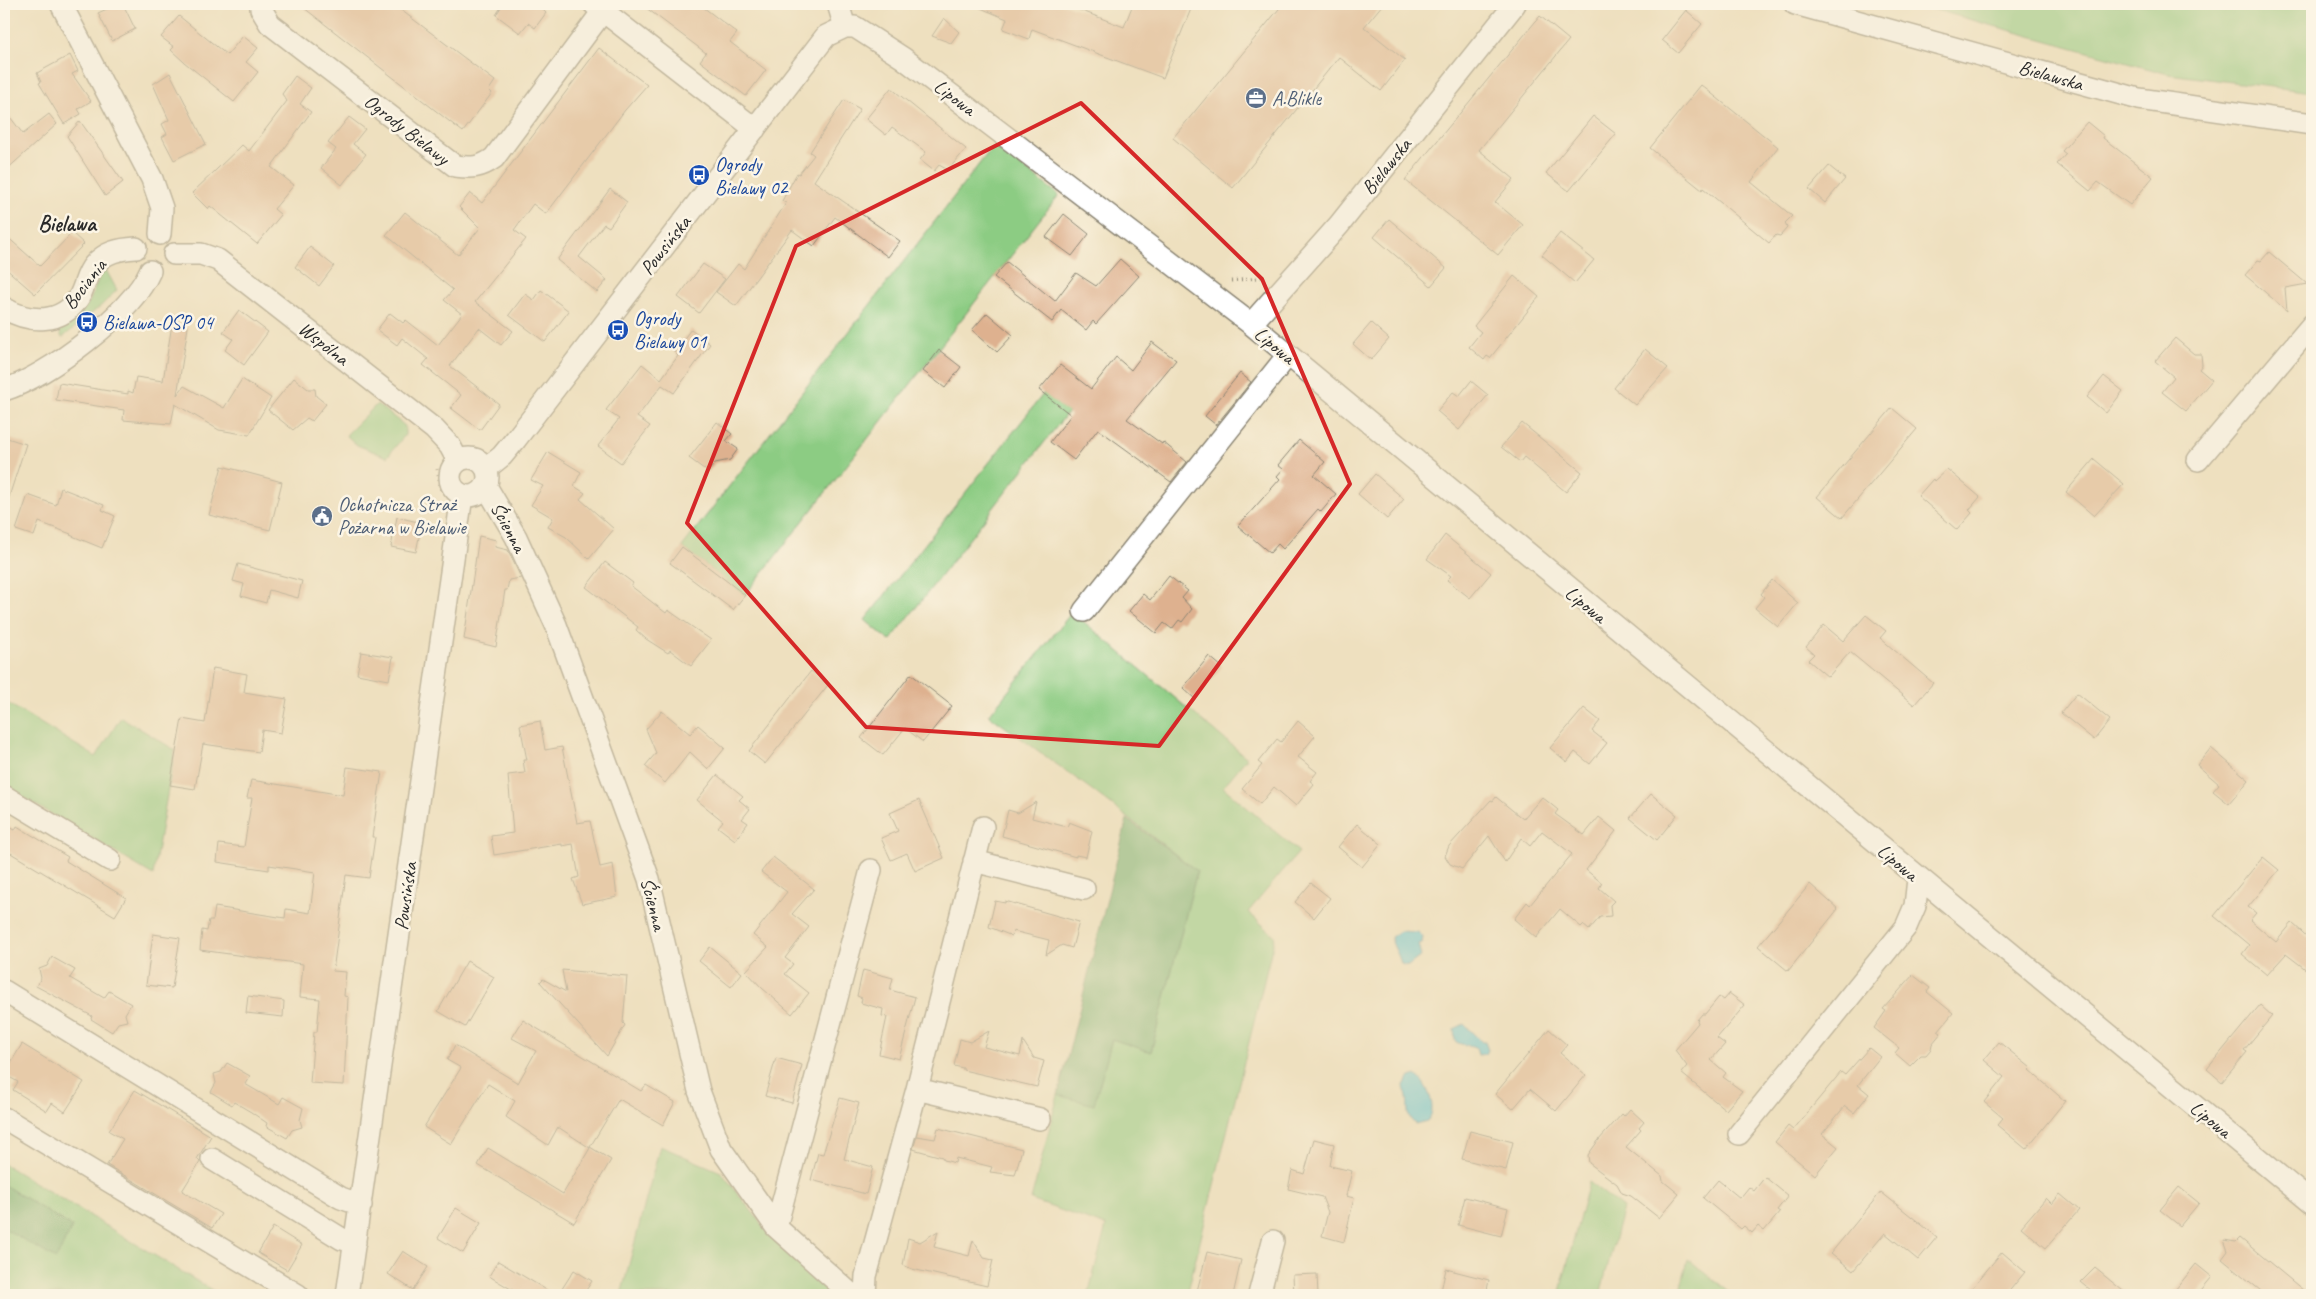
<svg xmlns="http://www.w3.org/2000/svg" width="2316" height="1299" font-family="Caveat,sans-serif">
  <rect width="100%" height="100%" fill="#fcf5e5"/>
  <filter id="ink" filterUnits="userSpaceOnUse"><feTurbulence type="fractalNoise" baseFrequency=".02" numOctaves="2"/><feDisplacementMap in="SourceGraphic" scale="10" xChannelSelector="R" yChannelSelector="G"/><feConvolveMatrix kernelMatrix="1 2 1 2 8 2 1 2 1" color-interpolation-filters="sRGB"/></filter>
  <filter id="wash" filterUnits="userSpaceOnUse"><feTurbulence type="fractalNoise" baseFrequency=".0096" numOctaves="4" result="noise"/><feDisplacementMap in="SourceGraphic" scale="20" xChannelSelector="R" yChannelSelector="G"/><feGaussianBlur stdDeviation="1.12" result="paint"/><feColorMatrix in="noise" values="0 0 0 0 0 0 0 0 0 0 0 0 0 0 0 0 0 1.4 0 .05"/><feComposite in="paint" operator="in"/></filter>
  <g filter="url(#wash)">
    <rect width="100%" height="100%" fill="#eee0bf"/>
    <path fill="#8ccc83" stroke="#5c7c57" d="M1914,4H2312V92L2168,74Z
      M994,145L1059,195L745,595L682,547Z
      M106,270L117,290L102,305L62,338L58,327C73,321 87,311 92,295C96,285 98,278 106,270Z
      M1044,393L1068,412L890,641L865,620Z
      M377,404L405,426V435L387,457L357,445L346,435Z
      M1072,612L1247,758L1223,787L1299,852L1248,912L1275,936L1187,1295H1088L1106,1226L1031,1200L1058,1095L1094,1104L1112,1039L1151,1052L1197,871L1092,790L989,715Z
      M4,701L96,757L121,717L175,750L153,875L4,786Z
      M660,1146L721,1172L764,1227L802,1267L838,1295H621Z
      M4,1164L220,1295H13L4,1290V1228L56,1259L72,1227L4,1185Z
      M1589,1182L1623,1208L1600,1295H1559Z
      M1688,1259L1733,1295H1679Z"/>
    <path fill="#71b071" stroke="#4e6e4e" d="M1127,819L1197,871L1151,1052L1112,1039L1094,1105L1058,1095Z
      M4,1185L72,1227L56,1259L4,1228Z"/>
    <path fill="#5cc4d8" stroke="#447882" d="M1400,931L1418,932L1423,937L1422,943L1418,944L1421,956L1408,966L1401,964C1399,954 1392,946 1391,937Z
      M1464,1024L1482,1042H1485L1488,1050L1486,1054L1478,1055L1476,1048C1469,1043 1463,1047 1455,1041L1454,1029Z
      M1416,1075C1427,1083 1439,1110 1427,1121L1415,1124C1405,1115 1409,1108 1407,1097C1406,1092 1404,1090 1404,1085L1410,1077Z"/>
    <g id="blocks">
      <path fill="#deb18f" d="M118,4H123L135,29L112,41L98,13Z
        M299,4H393L495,81L489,90L492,93L463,132Z
        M503,4H542L540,7L546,13L535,28L528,23L520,33L496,15Z
        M641,4H699L737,33L730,42L766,70L746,96L700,61L706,53Z
        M971,4H1064L1124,27L1133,4H1193L1163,78L1032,29L1029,39L1003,29L1007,19Z
        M1283,4H1383L1364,27L1405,60L1381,91L1339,57L1233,188L1173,138Z
        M1686,10L1702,24L1678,53L1662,40Z
        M179,16L227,55L243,36L258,48L246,62L258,72L234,102L184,62L171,50L174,47L161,37Z
        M1540,16L1569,40L1479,150L1514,179L1495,202L1523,225L1498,255L1405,180Z
        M944,18L959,32L951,43L932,36Z
        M599,48L647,85L625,110L546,214L533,204L514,230L526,239L475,302L513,331L501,345L479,328L450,366L499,404L480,430L451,408L461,395L423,365L428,359L402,338L397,345L377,330L390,313L403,323L406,320L438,345L462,314L444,300L453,290L386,235L405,212L458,255L480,228L459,207L470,193L482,203Z
        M70,55L78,71L72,74L91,101L78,109L81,114L64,124L39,83L41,82L37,73Z
        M170,73L206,144L174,160L162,137L167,134L162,124L169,120L153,84Z
        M295,76L311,88L300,104L311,112L271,167L294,185L274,209L281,215L257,244L210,206L208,209L192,193L242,145L249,151L287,101L282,94Z
        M1701,85L1778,147L1751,182L1792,216L1785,223L1787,228L1780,236L1776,235L1769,243L1703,188L1702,190L1650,148Z
        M891,88L966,149L948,170L939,165L934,171L920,160L926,152L892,127L886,135L866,119Z
        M844,100L860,109L814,181L900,241L888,257L835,217L814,246L792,230L736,306L716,292L738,264L744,269L786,203L782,201L797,173L799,174L814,155L810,152Z
        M4,109L23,134L49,114L57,124L4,172Z
        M1593,116L1616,134L1569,191L1546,173Z
        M349,117L365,129L353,144L366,154L342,185L321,168L336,149L328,143Z
        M80,121L123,182L105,196L67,136Z
        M2087,122L2104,136L2103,138L2153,177L2130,205L2098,182L2090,191L2057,164L2066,154L2062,151Z
        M1829,166L1845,179L1825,203L1809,189Z
        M610,189L627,202L609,227L604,224L579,257L607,280L597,292L557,260Z
        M1064,214L1089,234L1072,256L1046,237Z
        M1389,219L1446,268L1431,286L1374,237Z
        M72,233L84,244L35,294L4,267V234L40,266Z
        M1560,233L1594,260L1575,283L1542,255Z
        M310,247L334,266L319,286L295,267Z
        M2269,252L2307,284L2285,288L2287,311L2245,275L2258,260L2261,261Z
        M1120,259L1139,276L1096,324L1093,321L1086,330L1061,310L1052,322L994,277L1007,262L1055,301L1076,273L1096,286Z
        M703,264L725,279L699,313L678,297Z
        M1514,276L1539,297L1490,358L1487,356L1484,360L1469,347L1481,332L1474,326Z
        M541,290L569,311L545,342L509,315L525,294L534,300Z
        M239,310L268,332L244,365L225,350L233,339L223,332Z
        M987,313L1013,335L997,352L972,330Z
        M1371,323L1389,339L1371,360L1353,344Z
        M172,324L188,327L177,395L184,386L224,408L242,379L271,398L249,435L219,430L175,404L171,424L123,420L124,410L56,400L59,383L128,394V391L133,393L136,377L163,381Z
        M691,329L710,344L674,393L662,385L637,417L650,426L621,463L598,446L619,419L606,410L642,364L661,379L678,356L674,352Z
        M2175,338L2194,354H2201L2202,365L2199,369L2212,380L2186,411L2162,392L2174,377L2155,361Z
        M1152,342L1176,360L1127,419L1162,444L1163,442L1187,462L1171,482L1098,429L1074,460L1050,442L1071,415L1039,390L1060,365L1091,389L1116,357L1131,370Z
        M1645,349L1668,368L1635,405L1614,388Z
        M939,350L961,367L945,388L923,371Z
        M1240,373L1251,382L1216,425L1205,416Z
        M2104,376L2123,391L2106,413L2087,397Z
        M294,378L308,389H315L316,396L326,404L312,421L307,418L293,430L268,410Z
        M1471,381L1488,395L1459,430L1437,411L1453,392L1459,396Z
        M1892,408L1917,429L1842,518L1817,497Z
        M717,422L732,434L726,441L738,449L730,460L715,463L708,472L689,458Z
        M1522,423L1582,472L1566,492L1524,457L1520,462L1501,447Z
        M4,437L26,444L7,503H4Z
        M1299,440L1325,462L1314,475L1336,494L1321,512L1318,509L1283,549L1278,544L1270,553L1238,526L1280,479L1277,476L1283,469L1278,465Z
        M548,452L581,472L574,486L585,493L580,499L614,529L589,559L566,537L548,527L553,518L531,505L543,486L531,480Z
        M2094,459L2124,484L2094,516L2066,492Z
        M222,466L282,482L270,530L209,515Z
        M1947,469L1980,497L1969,510L1972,513L1957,530L1918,496L1933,479L1934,481Z
        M1375,474L1404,499L1387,519L1358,494Z
        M61,488L104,505L102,510L115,516L102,548L70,535L71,534L39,522L34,536L16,530L28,495L56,505Z
        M397,517L422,523L416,552L391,547Z
        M1445,535L1491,573L1470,598L1447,580L1451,576L1427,559Z
        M479,536L496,540L495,547L508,550L521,578L509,580L507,590H505L496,647L464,639Z
        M682,547L745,595L733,610L670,563Z
        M605,562L633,583L631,586L666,613L668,610L711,640L691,666L670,650L668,653L646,639L636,630L638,627L586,587Z
        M238,564L302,581L298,598L269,590L266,603L241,596L244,584L233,581Z
        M1169,576L1188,591L1182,598L1192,609L1182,622L1179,620L1172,629L1164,623L1156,633L1129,611L1143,594L1150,600Z
        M1772,580L1798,603L1778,627L1755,608L1764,597L1761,594Z
        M1866,615L1886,631L1880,638L1933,683L1914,705L1850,652L1828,677L1808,660L1814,654L1806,647L1824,625L1843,641Z
        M361,652L393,657L389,680L357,674Z
        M1209,656L1222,667L1195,699L1183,688Z
        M213,668L247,674L244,692L287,699L281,733L262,730L259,752L203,744L195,789L170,785L182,719L205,723Z
        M811,671L828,685L765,764L749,751Z
        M911,674L952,706L923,742L905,728L883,755L861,738Z
        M2077,693L2110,720L2094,740L2061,713Z
        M1584,708L1600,721L1592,731L1607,743L1590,764L1575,752L1567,762L1550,748Z
        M662,711L690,734L698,725L725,748L708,769L690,752L665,783L645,766L656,753L646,729Z
        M540,721L545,750L562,747L577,823L590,821L600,867L613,864L617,897L582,904L573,879L579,877L573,844L562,846V844L494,855L491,836L513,833L508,775L525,773L523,760H527L520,725Z
        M1298,721L1315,736L1298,757L1317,772L1310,781L1314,784L1296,806L1274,787L1260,804L1242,789L1262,765L1258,762L1277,739L1281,742Z
        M2211,748L2249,780L2229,804L2213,791L2219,784L2197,765Z
        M347,767L382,772L372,837H375L369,878L346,875L333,971L346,972L344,996L348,997L344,1085L310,1083L314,1032H317L320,999L300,997L303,964L200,950L202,930L207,931L209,920H213L215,907L285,918L286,909L310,913L315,872L269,865V870L217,862L219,844L244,847L252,798H247L251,780L343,795Z
        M717,775L743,796L739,800L750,809L742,819L748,823L735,840L718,827L723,821L697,800Z
        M1651,794L1677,815L1657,840L1630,818Z
        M1496,797L1523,819L1542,797L1558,810L1555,814L1584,835L1599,817L1616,831L1586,870L1602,883L1599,888L1614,901L1610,905L1611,916L1600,917L1589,930L1583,925L1581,927L1560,909L1536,938L1514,919L1527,902L1530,905L1572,854L1542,831L1530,846L1521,838L1505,862L1489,836L1462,869L1450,864L1445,856L1449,846L1491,800L1493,801Z
        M919,800L944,858L915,871L907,853L891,860L881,838L898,831L890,813Z
        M1036,802L1032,818L1067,827L1069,822L1092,831L1086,857L1076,855V857L1002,836L1008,810L1018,813Z
        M4,824L15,830L17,826L68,857L66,861L126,898L115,916L4,849Z
        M1357,824L1381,844L1362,867L1338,847Z
        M773,857L814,889L792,914L809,927L785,958L793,964L785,974L809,993L792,1014L762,988L746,971L768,947L753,935L787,892L761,872Z
        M2263,857L2279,870L2248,907L2256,913L2250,920L2276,942L2292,923L2312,941V974L2286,954L2267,975L2242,954L2249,945L2214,916Z
        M1311,883L1330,898L1314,918L1295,902Z
        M1810,884L1838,909L1788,971L1758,946Z
        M995,901L1005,903V901L1079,922L1072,948L1062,945L1046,955L1049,940L1013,931L1012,936L989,927Z
        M153,934L180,938L172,988L146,985Z
        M710,947L742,973L731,987L699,961Z
        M52,957L75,970L70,978L104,998L109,991L131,1004L125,1014L127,1021L118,1023L112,1032L91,1019L92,1016L36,986L41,978L39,969L47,966Z
        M467,961L494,977L465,1027L438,1011Z
        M562,970L627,976L623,1023L625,1025L607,1056L540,982L543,979L566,992Z
        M863,970L893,978L890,990L915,997L899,1059L879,1054L887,1017L882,1016L883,1009L861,1003L862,998L857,996Z
        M1913,975L1930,988L1927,992L1953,1013L1938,1031L1941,1033L1932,1044L1931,1049L1926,1055H1921L1910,1066L1895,1053L1899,1048L1874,1028L1886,1011L1883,1009Z
        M1729,993L1745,1005L1717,1038L1725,1044L1711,1060L1726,1073L1723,1077L1742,1091L1726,1110L1681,1073L1687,1066L1675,1050L1698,1023L1697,1020L1702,1014H1705L1719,997L1723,1000Z
        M248,996L284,1001L283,1017L246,1013Z
        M2260,1005L2272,1016L2244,1050L2247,1052L2222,1082L2207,1069Z
        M523,1020L641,1091L646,1085L675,1102L663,1125L619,1099L590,1147L611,1160L574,1223L478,1165L488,1148L563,1194L590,1148L558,1127L548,1145L506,1117L515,1101L488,1084L451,1144L424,1127L461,1068L447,1060L455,1045L518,1083L536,1051L512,1038Z
        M1549,1029L1567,1045L1560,1053L1586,1075L1556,1111L1530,1089L1513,1109L1495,1094Z
        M989,1031L984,1047L1020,1056L1023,1041L1034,1058L1044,1061L1037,1087L963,1070V1068L954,1066L960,1039L970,1042Z
        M1999,1042L2031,1068L2029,1070L2065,1101L2026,1149L1997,1125L2003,1118L1984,1102L2004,1077L1984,1060Z
        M22,1044L84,1082L65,1112L52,1103L47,1111L13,1090L18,1082L4,1074Z
        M1869,1048L1880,1057L1858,1085L1869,1094L1854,1113L1845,1106L1822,1134L1838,1147L1815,1175L1775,1142L1788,1126L1793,1130L1841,1072L1845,1075Z
        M776,1058L802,1065L792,1103L765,1096Z
        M227,1063L250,1076L245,1084L279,1104L283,1097L303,1108L300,1120L302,1127L292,1130L287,1138L266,1126L267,1123L251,1112L234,1102L232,1105L211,1092L216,1083L214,1074L221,1072Z
        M135,1090L211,1136L197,1159L200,1162L182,1191L221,1214L212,1228L107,1165L123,1139L109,1131Z
        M840,1098L859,1103L844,1159L873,1167L866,1194L811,1180L818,1153L823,1154Z
        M1630,1109L1644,1122L1639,1128L1641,1130L1626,1147L1662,1176L1663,1181L1679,1194L1659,1218L1631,1196L1622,1193L1617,1184L1589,1163L1588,1155L1598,1141L1622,1114L1624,1116Z
        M938,1128L1022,1149L1015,1175L990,1172L992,1167L956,1158L955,1163L944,1160L942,1157L913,1149L917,1136L935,1139Z
        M1470,1131L1513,1142L1506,1170L1462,1159Z
        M1314,1139L1334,1144L1330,1166L1352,1171L1346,1196L1354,1198L1344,1242L1322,1236L1328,1212L1322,1197L1288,1189L1292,1170L1304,1174Z
        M1765,1177L1788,1196L1777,1210L1780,1212L1764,1231L1758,1226L1752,1233L1744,1226L1741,1229L1703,1198L1718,1180L1740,1198L1749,1187L1754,1191Z
        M2179,1187L2199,1203L2180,1226L2160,1210Z
        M1881,1192L1937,1237L1918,1260L1885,1233L1853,1271L1831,1253Z
        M2060,1194L2079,1210L2046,1248L2021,1227L2046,1198L2052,1204Z
        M1465,1197L1508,1208L1501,1236L1458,1225Z
        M456,1208L481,1223L463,1253L438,1238Z
        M273,1227L302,1245L287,1270L258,1253Z
        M938,1231L934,1247L969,1256L973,1240L984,1258L993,1260L987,1286L912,1269L903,1265L908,1238L920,1242Z
        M2240,1238L2309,1295H2266L2222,1259L2228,1251L2224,1240L2236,1242Z
        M403,1251L428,1267L413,1290L388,1274Z
        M1207,1252L1241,1260L1233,1295H1196Z
        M2002,1252L2025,1272L2006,1295H1966Z
        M498,1261L555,1295H521L489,1276Z
        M2196,1264L2212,1277L2197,1295H2171Z
        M2095,1268L2128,1295H2097L2081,1282Z
        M1446,1269L1489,1280L1486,1295H1440Z
        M574,1270L592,1281L583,1295H558Z
        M1317,1274L1318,1295H1294L1293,1275Z"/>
    </g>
  </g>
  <g filter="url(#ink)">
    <use href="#blocks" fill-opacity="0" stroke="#8c8675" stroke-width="1"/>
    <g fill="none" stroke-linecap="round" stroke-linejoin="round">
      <g stroke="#8c8675" stroke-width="24">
        <path id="minor" d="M61,4L152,179L162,208L160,234
          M261,4V9L270,24L455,166C472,168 480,168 494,158L603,11
          M594,4L755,129
          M838,4L845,27
          M1795,4L2139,99L2312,124
          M174,254H201L218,260L434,429L450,446L458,461
          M4,308C29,323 62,325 79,297C85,287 86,274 94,265C105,252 119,249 136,248
          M1251,324L1339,225L1515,4
          M4,390C47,377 132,313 150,271
          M450 477a19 19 0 1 1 38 0a19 19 0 1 1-38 0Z
          M2198,460L2312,325
          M487,468L502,456L516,439L826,36L845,27H855L903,58L1251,324L2312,1203
          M486,486L516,537L556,625L649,879L699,1091L721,1149L776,1227L852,1295
          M1084,611L1288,355
          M4,796L110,860
          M974,861L1084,889
          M4,991L341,1198L361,1205
          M917,1089L1040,1119
          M4,1118L298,1295
          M1739,1134L1906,927L1915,906L1918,879
          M212,1159L342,1239L355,1242
          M776,1227L871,870
          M347,1295L462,496
          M865,1295L866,1276L917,1089L983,827
          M1259,1295L1273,1241"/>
      </g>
      <path stroke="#8c8675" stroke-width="3" stroke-dasharray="1 4" stroke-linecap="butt" d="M1231,281L1266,277
        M437,469L441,492"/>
      <use href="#minor" stroke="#fff" stroke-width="21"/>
    </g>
  </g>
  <path d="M0 0H2316V1299H0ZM1081,103L1262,279L1350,484L1159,746L866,727L687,523L796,246Z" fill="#eee0bf" fill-opacity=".55" fill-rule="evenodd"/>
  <path fill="none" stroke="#d62828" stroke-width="4" stroke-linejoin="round" d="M1081,103L1262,279L1350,484L1159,746L866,727L687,523L796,246Z"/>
  <defs>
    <g id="office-disc" transform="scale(1.125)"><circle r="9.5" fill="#5c6f8a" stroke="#fcf5e5"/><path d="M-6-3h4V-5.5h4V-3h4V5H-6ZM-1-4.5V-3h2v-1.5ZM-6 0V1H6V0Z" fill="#fff"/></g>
    <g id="bus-disc" transform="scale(1.125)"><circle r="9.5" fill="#1a4fb4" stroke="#fcf5e5"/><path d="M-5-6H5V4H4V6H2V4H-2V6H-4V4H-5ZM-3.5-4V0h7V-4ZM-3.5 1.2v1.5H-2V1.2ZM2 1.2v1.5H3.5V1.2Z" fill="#fff"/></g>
    <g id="civic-disc" transform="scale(1.125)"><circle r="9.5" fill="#5c6f8a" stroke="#fcf5e5"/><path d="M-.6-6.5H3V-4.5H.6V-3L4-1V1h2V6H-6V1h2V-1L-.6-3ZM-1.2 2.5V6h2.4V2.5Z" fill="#fff"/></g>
  </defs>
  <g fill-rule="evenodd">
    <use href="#office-disc" x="1256" y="98"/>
    <use href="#bus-disc" x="699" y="175"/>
    <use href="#bus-disc" x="87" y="322"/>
    <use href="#bus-disc" x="618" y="330"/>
    <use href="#civic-disc" x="322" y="516"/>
  </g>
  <g text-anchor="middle" stroke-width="5" stroke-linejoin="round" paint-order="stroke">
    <g font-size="20" fill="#2b2b2b" stroke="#fcf5e5">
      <text transform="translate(2051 75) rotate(16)" y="7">Bielawska</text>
      <text transform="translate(955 97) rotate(37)" y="7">Lipowa</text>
      <text transform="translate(407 129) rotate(38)" y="7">Ogrody Bielawy</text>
      <text transform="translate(1386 166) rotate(-51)" y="7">Bielawska</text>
      <text transform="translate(665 245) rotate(-52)" y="7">Powsińska</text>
      <text transform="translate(84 284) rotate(-52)" y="7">Bociania</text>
      <text transform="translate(324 343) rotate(38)" y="7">Wspólna</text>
      <text transform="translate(1275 345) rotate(40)" y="7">Lipowa</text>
      <text transform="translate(509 527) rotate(62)" y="7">Ścienna</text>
      <text transform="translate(1586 604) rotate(39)" y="7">Lipowa</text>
      <text transform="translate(1898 862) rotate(40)" y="7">Lipowa</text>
      <text transform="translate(405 896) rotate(-82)" y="7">Powsińska</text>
      <text transform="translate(654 904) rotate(76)" y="7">Ścienna</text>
      <text transform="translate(2211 1119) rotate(39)" y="7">Lipowa</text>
    </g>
    <g font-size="20" fill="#4e5e75" stroke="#fcf5e5" text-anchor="start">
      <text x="1272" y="105">A.Blikle</text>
      <text x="338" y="511">Ochotnicza Straż<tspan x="338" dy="23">Pożarna w Bielawie</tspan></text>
    </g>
    <g font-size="20" fill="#164399" stroke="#fcf5e5" text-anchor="start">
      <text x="715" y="171">Ogrody<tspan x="715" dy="23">Bielawy 02</tspan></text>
      <text x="634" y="325">Ogrody<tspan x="634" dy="23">Bielawy 01</tspan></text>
      <text x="103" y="329">Bielawa-OSP 04</text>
    </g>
    <g font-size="22" font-weight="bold" fill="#2b2b2b" stroke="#fcf5e5">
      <text x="67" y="231">Bielawa</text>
    </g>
  </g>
  <rect width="2316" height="1299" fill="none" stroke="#fcf5e5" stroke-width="20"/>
</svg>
